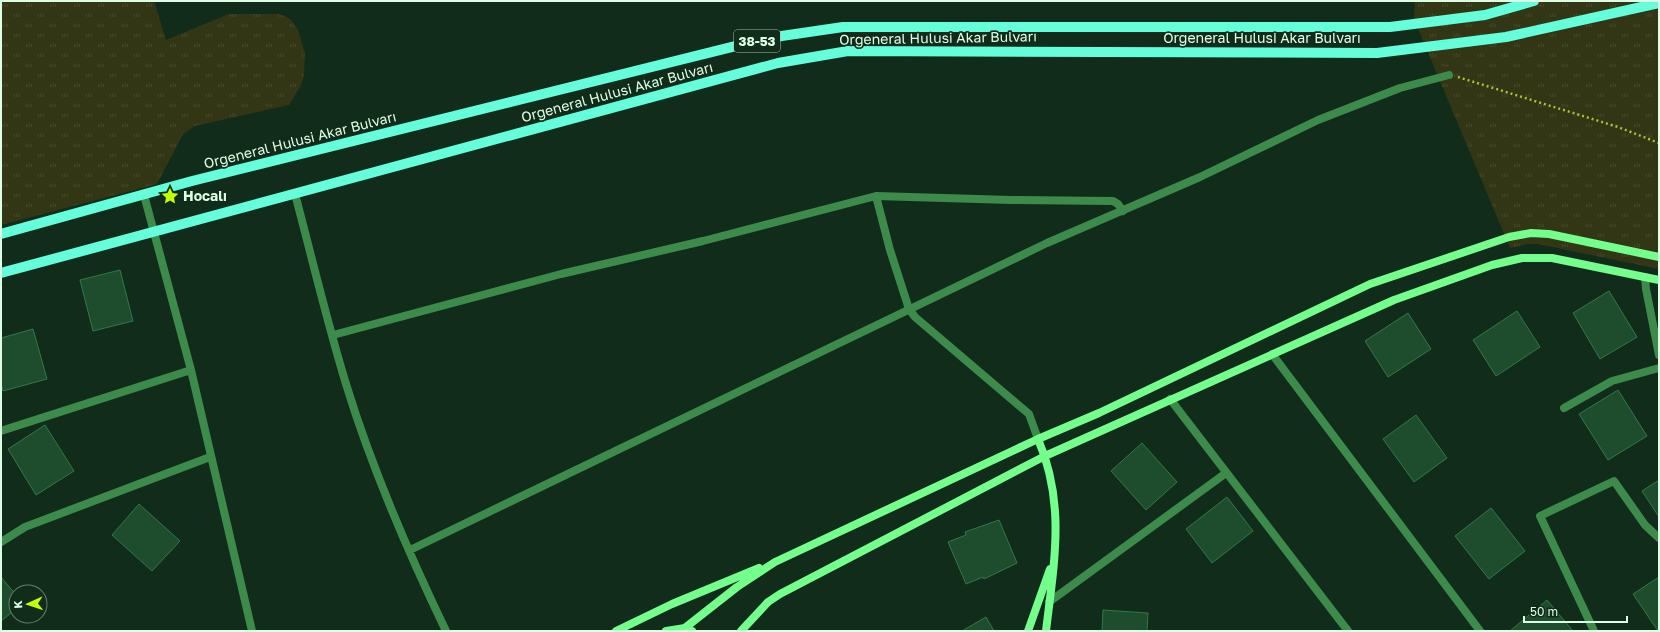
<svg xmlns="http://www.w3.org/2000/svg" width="1660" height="632" font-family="'Golos Text',sans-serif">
  <defs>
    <pattern id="grass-tufts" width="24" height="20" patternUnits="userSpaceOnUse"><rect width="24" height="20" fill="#333614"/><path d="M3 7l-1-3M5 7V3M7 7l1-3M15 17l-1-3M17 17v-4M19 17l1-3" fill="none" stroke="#464a2b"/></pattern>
  </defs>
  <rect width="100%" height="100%" fill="#112c1a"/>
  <path fill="url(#grass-tufts)" d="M1,1H154L166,40L229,14H278L285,16L291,20L298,30L305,54L304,75L301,85L289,105L195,126L183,134L157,184L1,225Z
    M1415,1H1659V269L1538,244H1528L1510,248L1414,19Z"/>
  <path fill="#1e4d2e" stroke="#307948" d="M120,270L133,321L93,331L80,280Z
    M1609,291L1637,337L1600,359L1573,313Z
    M1517,311L1540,347L1496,376L1473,340Z
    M1408,313L1431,349L1388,377L1365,341Z
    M33,329L47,379L3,391L1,383V338Z
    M1618,390L1647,436L1608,460L1579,414Z
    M1416,415L1447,458L1414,482L1383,439Z
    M45,425L74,471L36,495L8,449Z
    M1142,443L1177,482L1146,510L1111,471Z
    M1659,480V517L1642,491Z
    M1227,497L1253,531L1212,563L1186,529Z
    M139,504L180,541L152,571L112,535Z
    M1491,508L1525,551L1489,579L1455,536Z
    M999,520L1017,563L984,579L983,577L966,584L948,542L966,535L965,532Z
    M1,577L16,595V609L1,621Z
    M1659,577V631H1658L1633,594Z
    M1547,600L1573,631H1510Z
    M1103,610L1148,613L1147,631H1102Z
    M986,617L994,631H962Z"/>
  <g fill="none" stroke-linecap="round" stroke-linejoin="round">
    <path stroke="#b3be31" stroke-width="2.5" stroke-dasharray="2 3" stroke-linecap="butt" d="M1458,77L1618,127L1659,143"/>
    <path stroke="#3d8b4b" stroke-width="8" d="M295,194C312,258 327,322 346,384C372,469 408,552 446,631
      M144,195L191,370L252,631
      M876,196L890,250L909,309L915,317L1029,414L1038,439
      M1645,277L1646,289L1659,355
      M333,335L561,274L703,241L876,196L1011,200L1113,201L1118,204L1123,211
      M1272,354L1480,631
      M1170,399L1348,631
      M1564,408L1612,381L1659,368
      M1,431L191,370
      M1,542L25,527L210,457
      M410,550L1047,243L1200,177L1318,120L1400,88L1449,75
      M1049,602L1226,473
      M1594,631L1540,516L1614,481L1645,525L1659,538"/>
    <path stroke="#74fe8b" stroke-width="8" d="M1038,439C1066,504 1054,563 1046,631
      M616,631L672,604L759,568
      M666,631L685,628L692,631
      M681,631L737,587L775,562L1038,439L1099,413L1370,284L1509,237L1531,233L1549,234L1659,257
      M741,631L768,602L780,594L1045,456L1394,300L1492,265L1522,258H1552L1659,280
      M1028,631L1050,569"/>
    <path stroke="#64feda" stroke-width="10" d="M1,234L192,181L768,38L843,27H1390L1485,15L1534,1
      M1,273L778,63L848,51L1377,53L1506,37L1659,3"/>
  </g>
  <defs>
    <g id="sight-bare" transform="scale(1.38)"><path d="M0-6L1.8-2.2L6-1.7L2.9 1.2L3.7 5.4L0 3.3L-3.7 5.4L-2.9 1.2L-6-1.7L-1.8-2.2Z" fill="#c3fe09" stroke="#112c1a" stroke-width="2.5" paint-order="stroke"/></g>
  </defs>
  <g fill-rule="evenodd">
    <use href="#sight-bare" x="170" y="196"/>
  </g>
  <g text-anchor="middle" stroke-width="3.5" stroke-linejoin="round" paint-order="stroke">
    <rect fill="#112c1a" stroke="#a0c0a8" stroke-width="1" x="734" y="30" width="46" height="22" rx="3"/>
    <g font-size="13" font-weight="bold" fill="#ddffe5">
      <text x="757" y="46">38-53</text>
    </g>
    <g font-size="14" fill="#ddffe5" stroke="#112c1a">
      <text transform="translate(938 38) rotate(-1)" y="5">Orgeneral Hulusi Akar Bulvarı</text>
      <text x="1262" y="43">Orgeneral Hulusi Akar Bulvarı</text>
      <text transform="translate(617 92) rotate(-15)" y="5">Orgeneral Hulusi Akar Bulvarı</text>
      <text transform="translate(300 140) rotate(-14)" y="5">Orgeneral Hulusi Akar Bulvarı</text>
    </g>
    <g font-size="14" font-weight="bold" fill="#ddffe5" stroke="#112c1a" text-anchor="start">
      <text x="183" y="201">Hocalı</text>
    </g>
  </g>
  <rect width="1660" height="632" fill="none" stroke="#ddffe5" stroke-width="4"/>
  <g transform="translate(28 604) rotate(267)"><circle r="19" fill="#112c1a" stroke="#63806b"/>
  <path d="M0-3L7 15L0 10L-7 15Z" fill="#c3fe09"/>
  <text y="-6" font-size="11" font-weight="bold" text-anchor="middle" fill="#ddffe5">K</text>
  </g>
  <path d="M1524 616v6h103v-6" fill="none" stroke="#ddffe5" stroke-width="2"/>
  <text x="1530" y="616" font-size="12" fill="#ddffe5" stroke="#112c1a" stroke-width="3" paint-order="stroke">50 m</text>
</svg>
